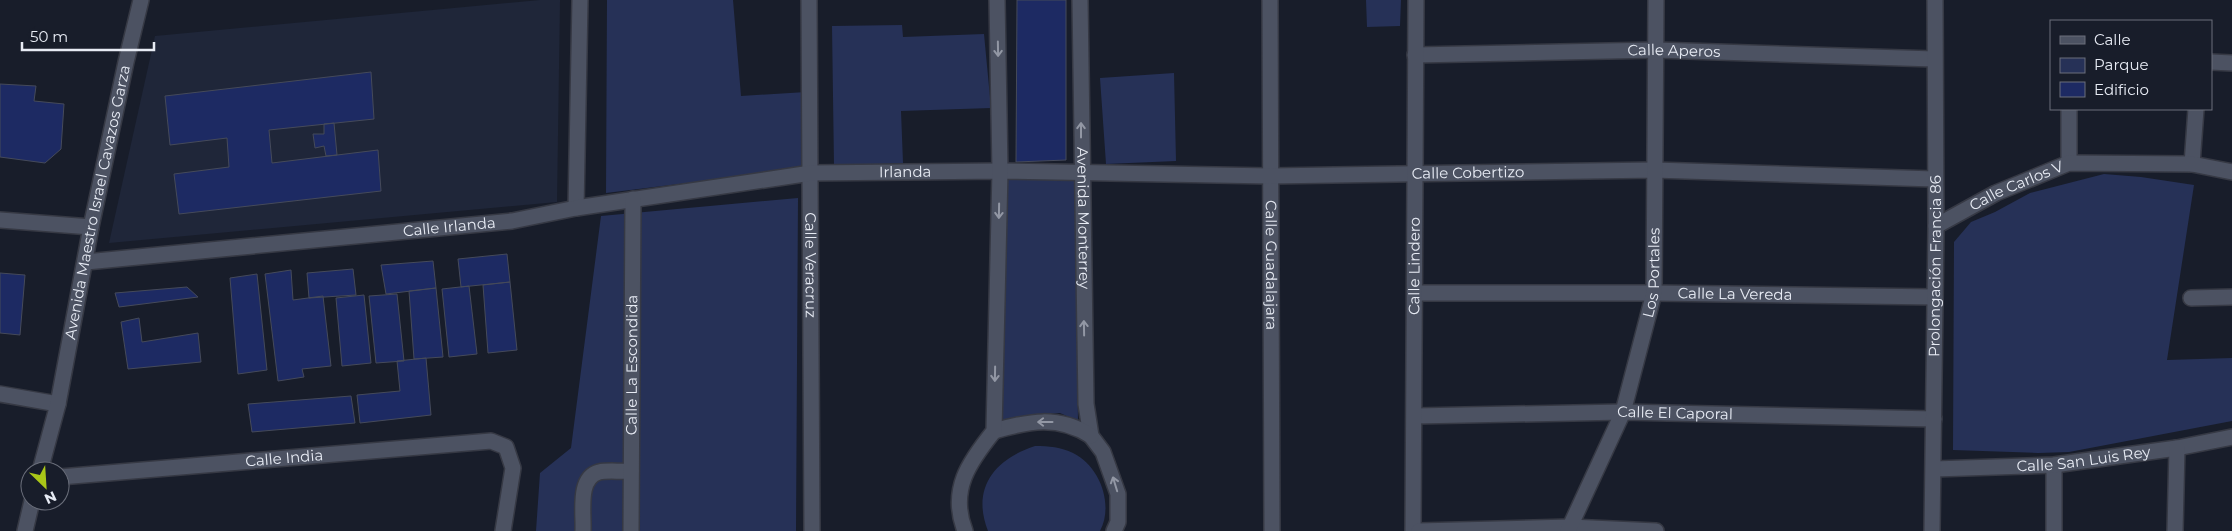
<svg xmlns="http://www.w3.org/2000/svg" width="2232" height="531" font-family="Montserrat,sans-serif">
  <rect width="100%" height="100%" fill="#181d2a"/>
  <path fill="#1f2639" d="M540,0H560L557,202L109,243L155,36Z"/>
  <path fill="#263157" d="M607,0H733L741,96L806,92L809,168L606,193Z
    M1366,0H1401L1400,26L1367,27Z
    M902,25L903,37L984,34L991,108L901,111L903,163L834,166L832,26Z
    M1174,73L1176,161L1106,164L1100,78Z
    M2104,174L2141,177L2194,185L2167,360L2232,358V421L2069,452L2038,453L1953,450L1954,242L1971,222L1995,212L2030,193Z
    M1005,177L1075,179L1078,421L1060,413L1021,416L1000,424Z
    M798,198L796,531H536L540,473L571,448L601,216Z
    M1035,446C1049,446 1061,447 1073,453C1100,466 1114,505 1100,531H988C971,488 995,459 1035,446Z"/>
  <path fill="#1d2a63" stroke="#454a5a" d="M1017,0H1066V160L1016,162Z
    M371,72L374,119L269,130L272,163L378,150L381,191L179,214L174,174L229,167L227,138L170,145L165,96Z
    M0,84L36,86L34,101L64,104L61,149L45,163L0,157Z
    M334,123L337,155L326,156L324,146L315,148L313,134H324V124Z
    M507,254L510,282L461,287L458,259Z
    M433,261L436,288L386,294L381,265Z
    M353,269L356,295L309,298L307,273Z
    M291,270L293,300L323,296L331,366L302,369L304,377L278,381L265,274Z
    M0,273L25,275L20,335L0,333Z
    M257,274L267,370L238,374L230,278Z
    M510,282L517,350L488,353L483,285Z
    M469,286L477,354L449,357L442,289Z
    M187,287L198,297L119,307L115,293Z
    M436,288L443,357L414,359L409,291Z
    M397,294L404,361L376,363L369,296Z
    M364,295L371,363L342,366L336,298Z
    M139,318L142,342L198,333L201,362L128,369L121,322Z
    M426,358L431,415L360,423L357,395L400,391L397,361Z
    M351,396L355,423L252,432L248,404Z"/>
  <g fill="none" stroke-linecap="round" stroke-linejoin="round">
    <g stroke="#363944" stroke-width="18">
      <g id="minor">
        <path id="s1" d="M809,0L812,531"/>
        <path id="s2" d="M1080,0L1086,404L1091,436L1103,452L1118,494V522L1114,531"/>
        <path id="s3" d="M1270,0L1272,531"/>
        <path id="s4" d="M1415,55L1656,50L1934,59"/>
        <path d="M2211,62L2232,63"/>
        <path d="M2069,109V163"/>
        <path d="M2192,164L2196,109"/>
        <path d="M576,208L580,0"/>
        <path d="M0,220L91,227"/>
        <path id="s5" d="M1936,226L1996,193L2069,163L2192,164L2232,172"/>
        <path id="s6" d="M86,262L512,221L576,208L811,173L1000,171L1270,176L1654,170L1934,179"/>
        <path id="s7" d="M1415,293H1654L1935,297"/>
        <path d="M2191,298L2232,297"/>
        <path d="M0,394L58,404"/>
        <path id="s8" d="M1415,416L1623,412L1934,419"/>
        <path d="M994,431C1029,421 1058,415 1091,436"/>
        <path d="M2054,465V531"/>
        <path id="s9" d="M1934,469L2054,465L2177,448L2232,437"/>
        <path id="s10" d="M40,471L58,404L91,227L126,62L141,0"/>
        <path id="s11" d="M60,477L491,441L506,447L513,468L503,531"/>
        <path d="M25,531L32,501"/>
        <path d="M583,531C584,513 577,478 599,472C608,470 621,472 631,471"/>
        <path id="s12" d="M631,531L633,199"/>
        <path d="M965,531C949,490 969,462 994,431L1000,171L997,0"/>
        <path id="s13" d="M1413,531L1416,0"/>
        <path d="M1419,531L1570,527L1656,531"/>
        <path id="s14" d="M1568,531L1623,412L1654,293L1656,0"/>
        <path id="s15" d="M1932,531L1936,226L1935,0"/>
        <path d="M2175,531L2177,448"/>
      </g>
    </g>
    <use href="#minor" stroke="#4c5262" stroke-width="15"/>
  </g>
  <defs><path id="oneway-shaft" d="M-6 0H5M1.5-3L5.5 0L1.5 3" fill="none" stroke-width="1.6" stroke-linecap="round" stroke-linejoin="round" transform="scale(1.25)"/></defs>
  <g stroke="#9297a4">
    <use href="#oneway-shaft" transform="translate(998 49) rotate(89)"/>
    <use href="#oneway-shaft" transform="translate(1081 130) rotate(-90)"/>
    <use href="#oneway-shaft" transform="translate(999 211) rotate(91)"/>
    <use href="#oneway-shaft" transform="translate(1084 328) rotate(-91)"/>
    <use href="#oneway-shaft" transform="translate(995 374) rotate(91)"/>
    <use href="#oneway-shaft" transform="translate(1045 422) rotate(-180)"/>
    <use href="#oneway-shaft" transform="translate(1115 484) rotate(-107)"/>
  </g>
  <g text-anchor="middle" stroke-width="5" stroke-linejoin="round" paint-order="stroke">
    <g font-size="15" fill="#e7ebf4" stroke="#181d2a">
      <text dy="5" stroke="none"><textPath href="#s4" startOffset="259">Calle Aperos</textPath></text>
      <text dy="5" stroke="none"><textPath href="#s6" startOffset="825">Irlanda</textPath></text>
      <text dy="5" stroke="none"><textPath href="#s6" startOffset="1388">Calle Cobertizo</textPath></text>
      <text dy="5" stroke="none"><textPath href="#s5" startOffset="90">Calle Carlos V</textPath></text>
      <text dy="5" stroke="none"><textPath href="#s10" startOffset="275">Avenida Maestro Israel Cavazos Garza</textPath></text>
      <text dy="5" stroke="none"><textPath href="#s2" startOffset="218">Avenida Monterrey</textPath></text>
      <text dy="5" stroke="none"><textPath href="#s6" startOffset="365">Calle Irlanda</textPath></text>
      <text dy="5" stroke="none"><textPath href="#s1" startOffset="265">Calle Veracruz</textPath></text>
      <text dy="5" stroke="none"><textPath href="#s13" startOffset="265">Calle Lindero</textPath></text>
      <text dy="5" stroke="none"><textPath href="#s3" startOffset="265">Calle Guadalajara</textPath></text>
      <text dy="5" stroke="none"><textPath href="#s15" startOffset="265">Prolongación Francia 86</textPath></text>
      <text dy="5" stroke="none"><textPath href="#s14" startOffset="274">Los Portales</textPath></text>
      <text dy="5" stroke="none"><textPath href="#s7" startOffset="320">Calle La Vereda</textPath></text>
      <text dy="5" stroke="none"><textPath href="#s12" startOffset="166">Calle La Escondida</textPath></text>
      <text dy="5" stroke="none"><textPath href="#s8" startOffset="260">Calle El Caporal</textPath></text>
      <text dy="5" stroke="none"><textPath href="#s11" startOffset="225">Calle India</textPath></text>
      <text dy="5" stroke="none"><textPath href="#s9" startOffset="150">Calle San Luis Rey</textPath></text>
    </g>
  </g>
  <rect x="2050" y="20" width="162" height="90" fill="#181d2a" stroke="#6b6f7b"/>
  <rect x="2060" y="36" width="25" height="8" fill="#4c5262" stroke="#6b6f7b"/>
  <text x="2094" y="45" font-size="15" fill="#e7ebf4">Calle</text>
  <rect x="2060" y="58" width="25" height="15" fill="#263157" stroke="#6b6f7b"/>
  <text x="2094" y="70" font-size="15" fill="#e7ebf4">Parque</text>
  <rect x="2060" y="82" width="25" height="15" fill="#1d2a63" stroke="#6b6f7b"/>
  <text x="2094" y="95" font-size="15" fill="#e7ebf4">Edificio</text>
  <g transform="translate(45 486) rotate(155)"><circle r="24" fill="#181d2a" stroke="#6b6f7b"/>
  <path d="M0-4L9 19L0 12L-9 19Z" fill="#aac718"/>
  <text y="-8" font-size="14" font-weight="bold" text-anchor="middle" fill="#e7ebf4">N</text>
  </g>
  <path d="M22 42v8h132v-8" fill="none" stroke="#e7ebf4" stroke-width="2.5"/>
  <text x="30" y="42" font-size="15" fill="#e7ebf4" stroke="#181d2a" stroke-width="4" paint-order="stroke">50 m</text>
</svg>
